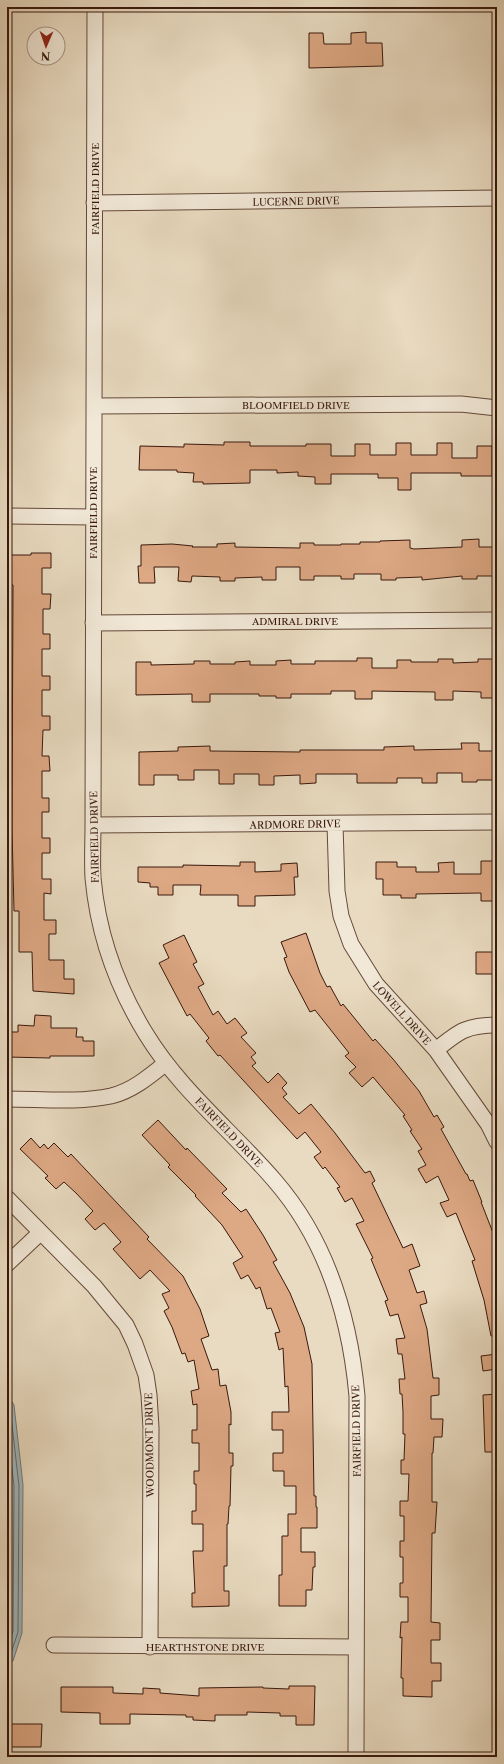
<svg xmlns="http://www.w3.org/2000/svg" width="504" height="1764" font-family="'Libre Caslon Text',serif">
  <rect width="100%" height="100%" fill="#e9dbc1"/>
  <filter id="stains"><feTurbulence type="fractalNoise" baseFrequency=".005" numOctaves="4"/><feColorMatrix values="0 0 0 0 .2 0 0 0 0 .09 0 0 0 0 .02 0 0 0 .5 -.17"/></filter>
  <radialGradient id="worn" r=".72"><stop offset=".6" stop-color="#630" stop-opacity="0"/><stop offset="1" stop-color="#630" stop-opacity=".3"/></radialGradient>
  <path fill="#9eb8bf" stroke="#767877" d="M7,1394L14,1405L23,1485L22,1633L13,1661H7Z"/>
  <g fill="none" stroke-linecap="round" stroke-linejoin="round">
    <path stroke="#6c6866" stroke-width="1" d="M7,1402L10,1407L19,1486L18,1632L10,1656L7,1657
      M7,1426L14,1486L13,1631L7,1650
      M7,1480V1579"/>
  </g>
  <path fill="#dda884" stroke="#39180c" d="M366,32V43H382L383,66L309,68V33H323L324,44H351V33Z
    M224,442H250V446H306V444H331V456H355V444H370V455H396V443H411V455H437V443H452V458H477V446H492V476H461V473H411V490H398V478H378V474H331V484H315V477L298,476V472L277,473V470H250V483L203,484V482H193L194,473L177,472V470H139L140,446L184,447V444L224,445Z
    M479,539V547H496V576H477V579H462V576L422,580V577L396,578V580H381V574H354V579H341V576H314V580H300V567H276V580H262V577L235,578V581H220V577L192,576L191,582L178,581L179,567H154L155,583H139L138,566H141V545L172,544L193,546L192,547H217V544L235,543V547L300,548V543H314V545H341V544H360V542H380V541L410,540V548L414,549L462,547V540Z
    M31,553H51V568H42V594H51L50,609H43V634H50V649H42V676H50V690H42V716H50V730H43L42,756H49L50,771H42V798H49V812H42V838H50V853H42V879H51V894L44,893V920H56V934H49V960H64V979H74V994L33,991L32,952H19V911H14L12,829L13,585H9V555H31Z
    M357,658H372V668H397V660H411V662H438V659H453V663L478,662V659H493V698H481V692L453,691V700H435V692L372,691V699H355V691H331V694H291V698H276V696H259V694H210V702H192V694L136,695V662H151V665L194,664V661H210V664H235V662L250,661V665H276V661L291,660V664H315V661H357Z
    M461,743H479V751H495L496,780H477V782H462V773H437V783H422V778H397V783H357V774H316V783L300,784V775L274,776V785H259V774H234V784H219V770H194V780H178V775H154V785H139V752L178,751V747L210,746V751L300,752V750H384V747L414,746V750L462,749Z
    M481,861H497V901H481V893L416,894V898H401V895H383V879H376V862H397V867H416V872H439L438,863L454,862V874H481Z
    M240,862H255V872L281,871V864L297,863L298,877H294L295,895L255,896V906H238V895H200L201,885H173V895H158V887H150V883L138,882V867H183V865L240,866Z
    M306,933L320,973L327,987L330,986L341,1006L343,1004L373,1041L375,1039L393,1059L419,1091L434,1117L437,1115L444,1127L441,1129L466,1174H467L470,1181L473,1180L482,1202H481L497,1243V1336H491L484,1300L472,1261L475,1260L456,1213L447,1217L440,1203L449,1200L438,1176L426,1183L418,1169L426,1165L418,1151L422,1149L410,1131L412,1130L403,1116L405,1115L373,1077L362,1087L349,1073L356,1067L345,1056L349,1053L315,1010L310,1012L289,972L284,958L287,957L281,942Z
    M184,935L197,962L193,964L204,984L198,987L213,1015L218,1011L227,1024L235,1018L247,1033L241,1037L256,1053L251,1057L256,1063L252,1066L268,1083L278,1073L287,1083L282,1088L287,1094L283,1097L299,1114L311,1104L335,1133L365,1173L370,1171L375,1181L372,1183L403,1248L412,1244L420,1266L409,1270L417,1293L424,1291L427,1303L420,1305L427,1329L433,1378H439V1395L431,1396V1419H443L442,1437H434L433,1453H432V1502H437L435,1533H432L431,1622L440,1623V1640H431V1663H441V1681H432V1697L403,1696V1678H401L402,1637L400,1638L401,1622H408V1597H400V1583H403V1557H400V1541H404V1516H400V1501H408L409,1474H401V1460H404L405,1434H403V1412L402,1394H400L399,1379H405L402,1354H398L396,1339L405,1338L398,1314L390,1316L385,1301L388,1300L371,1259L373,1258L356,1224L364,1221L352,1198L345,1202L337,1188L340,1187L325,1167L323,1169L314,1157L321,1152L305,1132L297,1139L220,1055L218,1056L206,1041L209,1038L190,1014L187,1016L159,963L169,958L163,945Z
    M476,952H497V974H476Z
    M35,1015L51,1016V1028H77L76,1037H83V1041H94V1056H50V1058L7,1057V1032H18V1025L34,1026Z
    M158,1120L186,1150L187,1148L227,1189L222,1193L241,1212L246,1209L263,1235L277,1260L273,1262L290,1293L304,1327L312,1364L314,1496H316V1507H317V1528H301V1552H315V1567H313L312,1590H306V1606H279V1575H282V1536H288V1514H296V1486H284V1471H273V1453H283V1430H272V1412H289L288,1386L285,1387L283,1348L279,1350L275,1333L280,1332L271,1308L267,1309L260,1287L256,1289L248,1275L241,1279L233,1263L243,1257L222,1225L195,1196L196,1195L168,1167L170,1165L142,1135Z
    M31,1138L40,1148L44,1144L48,1149L54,1143L68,1157L71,1154L149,1237L147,1239L183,1276L200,1309L209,1336L201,1339L212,1370L218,1369L220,1386L226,1385L231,1412V1425L229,1424V1453H233V1466H231L230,1506H229L228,1524H227V1566H224V1591H229V1606L192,1607V1593H195L193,1551H203V1524H192V1511H196V1484H194V1471H199V1443H192V1430H197V1404L193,1405L191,1391L199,1389L194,1360L188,1362L185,1353L182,1354L172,1327L164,1311L169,1308L162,1294L170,1291L150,1270L140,1279L113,1249L121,1242L104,1223L95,1230L85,1219L93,1211L76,1193L64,1182L56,1189L45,1178L48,1176L20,1149Z
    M497,1354V1369L483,1371L481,1356Z
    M497,1394V1452H485L483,1395Z
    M289,1686H315L314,1725H296V1716H280V1713L247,1712V1715H215V1721L193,1720V1717H186V1715L130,1714V1724H100V1713L61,1712V1687H113V1693L143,1694V1688L160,1689V1693L199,1696V1688L263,1687V1688L289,1689Z
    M8,1724H42L41,1747H8Z"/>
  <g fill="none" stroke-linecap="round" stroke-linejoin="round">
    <g stroke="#654939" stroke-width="17">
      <path id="street" d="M95,7L93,825C93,843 92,860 93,878C98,933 117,987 146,1034C180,1090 232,1131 275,1181C327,1241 350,1319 357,1396L356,1757
        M94,203L497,198
        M94,406L461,404L497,408
        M7,516L93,517
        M93,623L497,620
        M335,824L337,891L341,916L351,944L376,984L436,1050L488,1124L497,1142
        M93,825L497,822
        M436,1050C459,1031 467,1025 497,1025
        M7,1099C41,1099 78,1103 111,1096C132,1091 150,1076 166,1063
        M7,1198L94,1286L126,1325L135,1344L146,1375L149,1395L151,1428L150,1647
        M7,1264L40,1233
        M54,1645L356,1647"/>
    </g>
    <use href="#street" stroke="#f1e8d7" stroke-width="15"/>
  </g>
  <g text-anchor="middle" stroke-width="3" stroke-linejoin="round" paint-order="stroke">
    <g font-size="10" fill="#39180c" stroke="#f1e8d7">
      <text transform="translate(95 189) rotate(-90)" y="4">FAIRFIELD DRIVE</text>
      <text transform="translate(296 201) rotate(-1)" y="4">LUCERNE DRIVE</text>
      <text x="296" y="409">BLOOMFIELD DRIVE</text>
      <text transform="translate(93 513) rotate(-90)" y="4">FAIRFIELD DRIVE</text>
      <text x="295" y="625">ADMIRAL DRIVE</text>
      <text transform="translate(295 824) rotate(-1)" y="4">ARDMORE DRIVE</text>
      <text transform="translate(94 837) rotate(-91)" y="4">FAIRFIELD DRIVE</text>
      <text transform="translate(402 1013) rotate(48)" y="4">LOWELL DRIVE</text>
      <text transform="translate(229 1132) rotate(46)" y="4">FAIRFIELD DRIVE</text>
      <text transform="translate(356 1431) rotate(-91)" y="4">FAIRFIELD DRIVE</text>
      <text transform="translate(149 1445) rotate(-91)" y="4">WOODMONT DRIVE</text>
      <text x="205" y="1651">HEARTHSTONE DRIVE</text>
    </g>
  </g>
  <rect width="504" height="1764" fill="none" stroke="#e9dbc1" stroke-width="24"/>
  <rect x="8" y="8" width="488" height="1748" fill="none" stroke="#39180c" stroke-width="2"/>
  <rect x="12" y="12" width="480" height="1740" fill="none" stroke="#39180c"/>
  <g transform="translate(46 46) rotate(182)"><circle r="19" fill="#f1e8d7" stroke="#a79586"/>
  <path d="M0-3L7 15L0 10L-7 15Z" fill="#8f2418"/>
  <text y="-6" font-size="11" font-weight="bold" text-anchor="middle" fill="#39180c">N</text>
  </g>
  <rect width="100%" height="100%" filter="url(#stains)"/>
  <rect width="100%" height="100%" fill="url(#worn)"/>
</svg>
